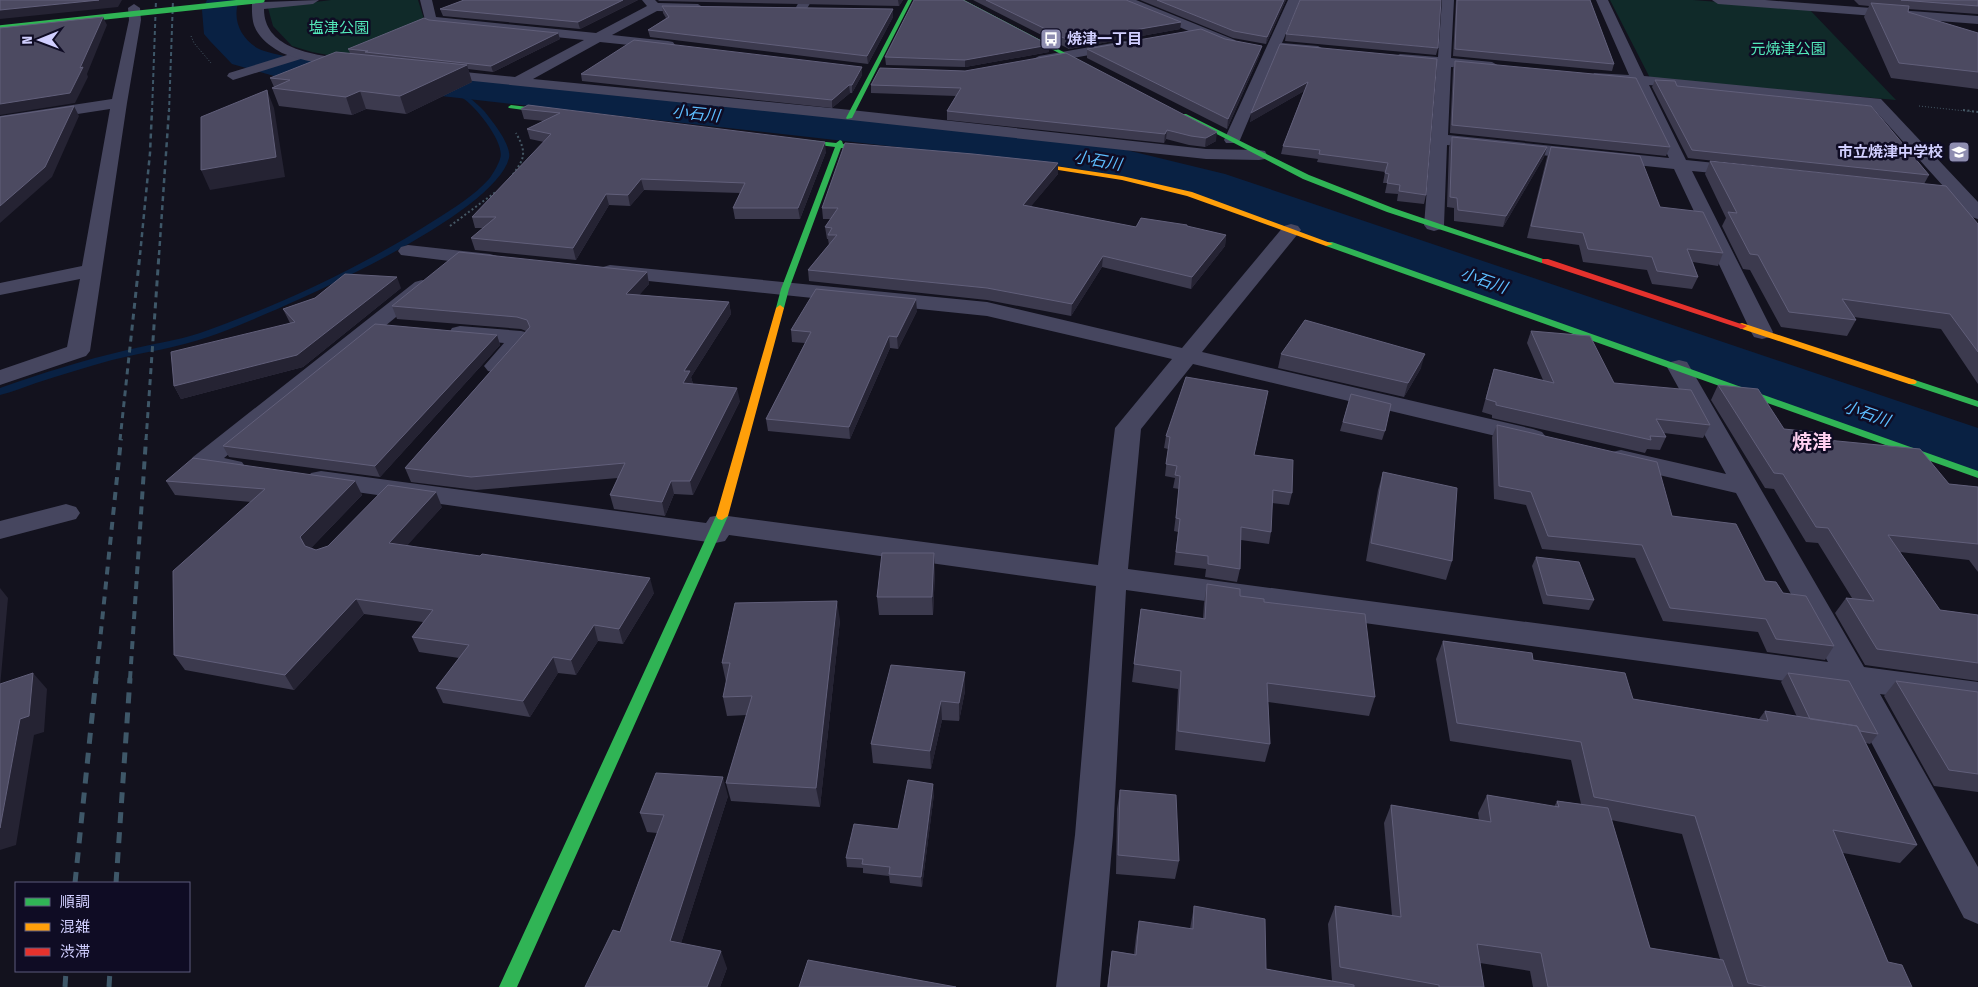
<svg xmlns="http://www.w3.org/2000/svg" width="1978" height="987" font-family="'Fira Sans Condensed','Noto Sans JP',sans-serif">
  <rect width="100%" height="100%" fill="#13121e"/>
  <path fill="#102a29" d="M331,0H418L425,22L343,58L312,52L292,46L273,26L268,8Z
    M1610,0H1693L1809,9L1896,100L1650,78Z"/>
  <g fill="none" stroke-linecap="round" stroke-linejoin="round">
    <path fill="#092143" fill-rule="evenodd" d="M437,85C453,83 474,100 485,112C492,121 512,145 509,158C494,218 268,316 208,337C177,348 144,352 112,360C86,367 61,375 36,383C24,387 12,392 0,395V388C42,373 84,360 127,350C151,344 176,341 200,333C280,305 364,266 435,220C454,208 475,195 489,179C493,174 498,165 500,159C506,144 477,108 464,99C456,94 446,91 437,87Z"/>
    <path fill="#092143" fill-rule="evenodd" d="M207,0H239C232,19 240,37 257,48C265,52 276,54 284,56L1040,137L1118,148L1225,174L1978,428V472L1953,466L1191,194L1118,176L1040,163L281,78L232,64L210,41L204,34L202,10Z"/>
    <path stroke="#465966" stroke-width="1" stroke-dasharray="1 2" stroke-linecap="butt" d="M191,36L194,43L211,63
      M1919,106L1975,112"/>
    <path stroke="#465966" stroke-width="2" stroke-dasharray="2 2.5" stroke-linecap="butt" d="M1963,110L1978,112
      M510,178C524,160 528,154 516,133
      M450,226L497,191"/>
    <path fill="#46465f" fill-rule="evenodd" d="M300,51L306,55L304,58L233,80L227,76L229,73Z"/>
    <path fill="#46465f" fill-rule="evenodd" d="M252,0H264V2L319,0L313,4L264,9C264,47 309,54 339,58C346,59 356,58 361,64C353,74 294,58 282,53C273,48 264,42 258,33C251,23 252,11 252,0Z
      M420,0H432L436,17L596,33L647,6L642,0H655L658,3L698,4L704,8L698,12L657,11L612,35L668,41L673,42L675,45L673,48L668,49L600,42L533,79L851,110L1206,149L1259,150L1265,151L1267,155L1265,159L1259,160L1206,159L851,120L434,77L429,76L427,73L429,70L434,69L515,77L584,40L431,24L425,20Z
      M800,0H812L805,12L801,13L795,9Z
      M1119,0H1136L1235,40L1237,43L1230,47L1225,46L1121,3Z
      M1288,0H1300L1282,43L1318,46L1325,50L1318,54L1278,50L1240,140L1238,143H1226L1224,140Z
      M1442,0H1454L1451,58L1492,62L1499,66L1492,70L1451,67L1448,135L1669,158L1633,84L1599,80L1594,79L1592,76L1594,73L1629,75L1596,0H1608L1644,76L1881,99L1978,202V219L1971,217L1871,106L1649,85L1686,160L1745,166L1751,167L1754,171L1751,175L1745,176L1692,171L1773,332L1770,337L1762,339L1754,337L1751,332L1674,169L1447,145L1444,225L1441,229L1434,231L1427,229L1424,225L1437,65L1400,62L1393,58L1400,54L1438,57Z
      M1712,0H1765L1978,16V24L1718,4Z
      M134,4L140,8L141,20L127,103L90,351L86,356L0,385V370L67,347L80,279L0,295V283L82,266L110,109L0,126V116L112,99L129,20L128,8Z
      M1124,41L1129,42L1131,45L1129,48L1039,64L1032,60L1039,56Z
      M1291,224L1298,226L1301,230L1202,352L1533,429L1542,432L1546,437L1542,442L1533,445L1193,364L1141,429L1128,569L1828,662L1736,493L1612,464L1608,458L1612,452L1621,450L1726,474L1667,367L1671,362L1679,360L1687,362L1864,667L1978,682V708L1880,694L1978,867V924L1964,918L1843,689L1126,590L1113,835L1100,987H1056L1075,835L1096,586L729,535L725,541L715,543L321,487L311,485L307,479L311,473L321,471L706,523L710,517L720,515L1098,565L1115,428L1172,359L987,316L610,277L603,275L600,271L603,267L610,265L987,302L1182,348L1284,226Z
      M408,245L490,254L497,256L500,260L497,264L490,266L401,255L398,251L401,247Z
      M422,280L429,282L432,286L429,290L224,458L242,462L246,468L242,474L233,476L193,469L189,463L193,457L415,282Z
      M460,326L521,331L529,333L532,338L504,371L496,373L488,371L484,366L504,343L452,338L449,333L452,328Z
      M66,504L76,507L80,513L76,519L0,539V521Z"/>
    <path fill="#30b455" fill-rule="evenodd" d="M908,0H912L852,118L847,119L846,118Z
      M958,0H964L1100,71L1095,72Z
      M511,105L561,111L564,113L561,115L509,108L508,107Z
      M1182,114H1186L1309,175L1393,208L1549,261L1545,263H1542L1387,212L1303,179L1182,116Z
      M788,138L836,143L840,140L842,141L843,144L882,148L885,150L882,152L841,148L789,289L784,308L780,311L776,308L781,289L835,147L786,141L785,140Z
      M1326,242H1332L1978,471V478L1326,246Z
      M1912,379L1978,401V407L1909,384L1907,382Z
      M722,512L728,516L517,987H499L716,516Z"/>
    <path fill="#ff9f0a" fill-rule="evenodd" d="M1022,161L1122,176L1192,192L1333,244L1326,246L1187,196L1122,180L1020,164V162Z
      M780,305L784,308L728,516L722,520L718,519L716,516L776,308Z
      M1742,323L1915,380L1917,382L1915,384H1909L1739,328V324Z"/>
    <path fill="#e5322d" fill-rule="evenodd" d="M1542,259H1548L1747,326L1742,329L1739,328L1542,263Z"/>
    <path stroke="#3e5768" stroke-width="2" stroke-dasharray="4 3" stroke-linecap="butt" d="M152,112L156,0
      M169,112L173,0"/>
    <path stroke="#3e5768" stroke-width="2.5" stroke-dasharray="5 4" stroke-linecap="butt" d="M140,255L150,153L152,110
      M159,255L169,110"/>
    <path stroke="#3e5768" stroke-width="3" stroke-dasharray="6 5" stroke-linecap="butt" d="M120,440L140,254
      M146,440L159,254"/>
    <path stroke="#3e5768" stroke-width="4" stroke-dasharray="8 7" stroke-linecap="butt" d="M96,679L121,439
      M130,679L146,439"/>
    <path stroke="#3e5768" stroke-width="5" stroke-dasharray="11 9" stroke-linecap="butt" d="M75,883L96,678
      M116,883L130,678
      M65,987L66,971
      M109,987L110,971"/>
    <path stroke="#30b455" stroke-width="5.5" d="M0,28L262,0"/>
  </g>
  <path fill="#3c3a4e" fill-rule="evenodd" d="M464,0H638L580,29L443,16L440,9Z
    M658,0H903L899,6L659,1Z
    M973,0H1126L1181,22L1180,29L1069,49Z
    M1140,0H1286L1266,44L1233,38Z
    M1456,0H1590L1614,64L1612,71L1453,56Z
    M1854,0H1978V14L1908,9V12L1978,33V89L1891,78L1864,17L1869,6L1859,5Z
    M662,6L893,9V17L868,64L650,37L648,30L666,18L663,13Z
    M429,20L558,33L560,39L493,72L468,69L472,82L406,114L366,109L352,115L279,106L272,88L274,87L270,78L350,53L348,49Z
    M1286,34L1438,48L1436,55L1285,41Z
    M1280,44L1426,195L1424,204L1397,201L1398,194L1385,193L1387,183H1383L1385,172L1317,162L1318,159L1281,154L1283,146L1304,91L1250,122Z
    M1087,49L1260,54L1227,129L1087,58Z
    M1049,52L965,67L886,65L885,57Z
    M1455,61L1670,147L1666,156L1450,133L1453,69Z
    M965,71L1216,141L1205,147L1189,145L1166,139L1164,143L947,120V111L956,96L871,93V85Z
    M581,74L862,75L852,93H850L832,108L582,81Z
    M1655,80L1677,86L1929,175L1924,184L1688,158L1652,87Z
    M528,105L826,152L800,219H735L733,208L740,193L644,190L630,206L609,205L576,260L475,250L471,238L483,228H475L472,217L544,142L530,139L527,129L544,121L524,119L521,109Z
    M1452,137L1547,147L1544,157L1503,227L1454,221V208L1447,207L1449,147Z
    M1551,147L1660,207L1723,253L1718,266L1693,262L1698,277L1692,289L1652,284L1647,270L1583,262L1579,245L1527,238L1547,157Z
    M1710,161L1978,224V384L1941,329L1854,317L1856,320L1847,336L1781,327L1750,270L1743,269L1722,226L1726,218L1705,174Z
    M1058,163V174L1030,207L1136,227L1187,225V227L1226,235L1225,246L1191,289L1102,267L1071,316L987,300L809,281L808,270L829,245L828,239H827L825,227L831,219H823L822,208Z
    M647,272L649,284L639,295L729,302L731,314L691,377L693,384L740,401L693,495L674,494L665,516L614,509L610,495L618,478L476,490L411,482L405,468L526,331L521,329L397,319L392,306Z
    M401,288L303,367L181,399L174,386L290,323L283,309L315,298Z
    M917,311L898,349L890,348L850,439L768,431L766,419L805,343L792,342L791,330Z
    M1531,331L1614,383L1710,425L1703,438L1664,433L1666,437L1660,450L1647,449L1645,453L1492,418V415L1482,412L1490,382L1494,369L1543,380L1527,343Z
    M497,335L500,345L380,477L229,457L223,446Z
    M1281,354L1421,368L1404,397L1278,368Z
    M1718,385L1784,429L1827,440L1949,484L1978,487V572L1969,560L1900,552L1940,610L1978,615V681L1865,665L1835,613L1846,598H1852L1818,543L1806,542L1774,489L1765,488L1711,400Z
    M1351,394L1385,431L1382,440L1340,431Z
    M1497,425L1672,516L1783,593L1834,646L1825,660L1767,652L1758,632L1663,621L1635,558L1542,549L1526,505L1494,499L1492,437Z
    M1166,436L1255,455L1292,493L1289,505L1272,503L1271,532L1269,544L1241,540L1240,569L1237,582L1205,577L1206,569L1174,565L1178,532L1174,531L1179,489L1173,488L1175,478L1165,476L1168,449L1164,448Z
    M1383,472L1452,561L1446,580L1366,561L1378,490Z
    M166,481H355L362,495L311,548L316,550L328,546L442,507L407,545L654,593L623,644L598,641L576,675L558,673L530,717L443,703L436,688L459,658L419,652L412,637L423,622L364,614L294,690L185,670L174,655L251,502L175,495Z
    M1536,557L1594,600L1589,610L1543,604L1532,566Z
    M935,571L933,615H879L877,597Z
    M1207,584L1240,596L1264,602L1375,697L1369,716L1268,702L1270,744L1265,762L1175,750L1178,689L1132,682L1141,609L1203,618L1204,603Z
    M840,620L820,807L731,801L726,783L747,715L727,716L723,697L726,682L722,663Z
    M1443,641L1533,660L1633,699L1759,719L1765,711L1797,717L1781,682L1788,673L1878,734L1870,744L1866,743L1917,845L1900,863L1843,853L1888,962L1912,987H1533L1530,971L1480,963L1484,987H1107L1112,951L1134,954L1136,937L1139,921L1190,929L1191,923L1194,906L1266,969L1332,981L1328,924L1335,906L1392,916L1384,823L1391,805L1479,820L1478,813L1487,795L1554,807L1557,801L1581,804L1571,760L1450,741L1436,659ZM1611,820L1682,834L1720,959L1650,948Z
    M891,665L965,691L959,721L942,720L931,769L873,763L871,744Z
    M1896,681L1978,692V792L1934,786L1884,696Z
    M1120,790L1179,861L1175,879L1116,874L1117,809Z
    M934,794L922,887L890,883L889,876L863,873V868L847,867L846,858L898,829Z
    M728,796L681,943L727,968L720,987H585L620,932L657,833L647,832L640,813Z"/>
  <path fill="#252333" d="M99,0H122L118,7L0,19V10Z
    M623,0H638L580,29L578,22Z
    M898,0H903L899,6Z
    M1284,0H1286L1266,44L1267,37Z
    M893,9V17L868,64L867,56Z
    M103,17L107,25L87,74L88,77L75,103L0,115V104L80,68Z
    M1181,22L1180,29L1069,49L1070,41Z
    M558,33L560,39L493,72L491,66Z
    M1049,45V52L965,67V60Z
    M1262,46L1260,54L1227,129L1228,119Z
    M467,65L472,82L406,114L400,96Z
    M862,67V75L852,93V85Z
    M1308,82L1306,90L1250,122L1251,113Z
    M849,85L850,93L832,108V100Z
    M267,90L274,108L285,177L210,190L201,170Z
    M360,91L366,109L352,115L346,97Z
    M74,106L79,116L52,177L0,223V206Z
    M1167,130L1166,139L1164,143L1165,134Z
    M1217,132L1216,141L1205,147L1206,138Z
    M825,142L826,152L800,219L798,208Z
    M1547,147L1544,157L1503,227L1506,216Z
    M1058,163V174L1023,216V205Z
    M641,179L644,190L630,206L628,195Z
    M606,194L609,205L576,260L573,248Z
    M1226,235L1225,246L1191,289L1192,277Z
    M1103,256L1102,267L1071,316L1072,304Z
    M647,272L649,284L629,306L626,294Z
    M397,277L401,288L303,367L181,399L174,386Z
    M916,299L917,311L898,349L897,337Z
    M729,302L731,314L691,377L693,384L683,383L684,371Z
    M497,335L500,345L380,477L375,466Z
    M889,336L890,348L850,439L849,427Z
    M1425,354L1421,368L1404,397L1408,383Z
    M737,388L740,401L693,495L690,481Z
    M355,481L362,495L307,552L300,537Z
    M671,481L674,494L665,516L662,502Z
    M436,492L442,507L396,558L389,543Z
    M934,553L935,571L933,615L932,597Z
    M650,578L654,593L623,644L619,629Z
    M0,588L8,598L0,687Z
    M356,599L364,614L294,690L285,675Z
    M837,601L840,620L820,807L816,788Z
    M594,625L598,641L576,675L571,660Z
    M553,657L558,673L530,717L523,701Z
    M965,672V691L959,721V703Z
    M33,673L47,689L44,732L34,735L16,845L0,850V828L20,719Z
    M941,701L942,720L931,769L930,751Z
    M723,777L728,796L676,959L670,941Z
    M933,784L934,794L922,887L921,877Z
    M721,951L727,968L720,987H707Z"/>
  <path fill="#4c4a61" stroke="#615f7a" d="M0,0H99L0,10Z
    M464,0H623L578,22L440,9Z
    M914,0H963L1049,45L965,60L885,57Z
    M986,0H1126L1181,22L1070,41Z
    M1157,0H1284L1267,37L1234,31Z
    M1300,0H1441L1438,48L1286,34Z
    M1457,0H1590L1614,64L1455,49Z
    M1901,0H1978V6Z
    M1871,3L1909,6L1908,12L1978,33V72L1899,63Z
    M662,6L893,9L867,56L648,30L669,17Z
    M103,17L80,68L83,67L70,93L0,104V28Z
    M424,18L429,20L558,33L491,66L365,52L368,51L348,49Z
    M1201,29L1225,39L1262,46L1228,119L1087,49Z
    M634,40L862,67L852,85H849L832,100L581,74Z
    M1280,44L1437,59L1426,195L1399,191L1400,185L1387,183L1389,174L1385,173L1388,163L1319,154L1320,150L1283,146L1308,82L1251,113Z
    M336,52L467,65L400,96L360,91L346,97L272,88L290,80L270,78Z
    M1066,53L1217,132L1206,138L1191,136L1167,130L1165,134L947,111L961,88L871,85L880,68L965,71Z
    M1455,61L1636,78L1670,147L1452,125Z
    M1655,80L1675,81L1677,86L1871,106L1929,175L1692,150Z
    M267,90L276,157L201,170V117Z
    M528,105L825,142L798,208H733L745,183L641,179L628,195L606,194L573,248L471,238L496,217H472L551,134L527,129L560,113L521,109Z
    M74,106L45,167L0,206V117Z
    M1452,137L1547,147L1506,216L1458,210L1457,198L1450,197Z
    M845,143L973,154L1058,163L1023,205L1136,227L1141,218L1187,225V226L1226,235L1192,277L1103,256L1072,304L987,288L808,270L837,235H828L832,228L825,227L838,208H822Z
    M1551,147L1640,156L1660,207L1703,212L1723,253L1687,249L1698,277L1657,271L1652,257L1588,249L1583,233L1531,226Z
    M1710,161L1946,186L1978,224V352L1950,314L1842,299L1856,320L1789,312L1758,255L1750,254L1728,212L1737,213Z
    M459,252L647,272L626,294L729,302L684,371H690L683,383L737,388L690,481H671L662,502L610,495L625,463L471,477L405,468L530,327L527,320L517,317L392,306Z
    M345,274L397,277L297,355L174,386L171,352L295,322L283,309L315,298Z
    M816,289L916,299L897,337L889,336L849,427L766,419L811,332L791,330Z
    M1305,320L1425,354L1408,383L1281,354Z
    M375,324L497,335L375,466L223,446Z
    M1531,331L1590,336L1614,383L1691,390L1710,425L1656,419L1666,437L1650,436L1651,440L1496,405V402L1486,399L1494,369L1554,383Z
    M1186,377L1268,391L1254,455L1293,460L1292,493L1273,490L1271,532L1241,527L1240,569L1208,564V556L1176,552L1180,519L1176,518L1180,476L1175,475L1177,466L1166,464L1170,437L1166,436Z
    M1718,385L1758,389L1784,429L1823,433L1827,440L1920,449L1949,484L1978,487V544L1888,535L1940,610L1978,615V663L1877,649L1846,598L1874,601L1828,528L1816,527L1783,474L1774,473Z
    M1351,394L1391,404L1385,431L1343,422Z
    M1497,425L1657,462L1672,516L1736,524L1765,581L1776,582L1783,593L1806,596L1834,646L1776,639L1766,619L1670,608L1642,545L1548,536L1531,492L1499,486Z
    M193,458L355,481L300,537L305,546L316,550L328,546L388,485L436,492L389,543L480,556L482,554L650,578L619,629L594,625L571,660L553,657L523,701L436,688L469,645L412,637L433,610L356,599L285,675L174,655L173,571L265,489L166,481Z
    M1383,472L1457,488L1452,561L1371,543Z
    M882,553H934L932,597H877Z
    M1536,557L1579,562L1594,600L1547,595Z
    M1207,584L1240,589V596L1264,599V602L1365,614L1375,697L1267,683L1270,744L1178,731L1181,671L1134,664L1141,609L1205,619Z
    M837,601L816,788L726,783L752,696L723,697L730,663H722L735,603Z
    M1443,641L1532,653L1533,660L1625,673L1633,699L1768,721L1765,711L1857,726L1917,845L1833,830L1888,962L1902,965L1912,987H1767L1748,983L1695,816L1594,797L1581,742L1457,723Z
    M891,665L965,672L959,703L941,701L930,751L871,744Z
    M33,673L29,716L20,719L0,828V684Z
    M1788,673L1849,681L1878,734L1860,731L1857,726L1810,719Z
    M1896,681L1978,692V774L1949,770Z
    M656,773L723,777L670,941L721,951L707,987H585L613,930L620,932L664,815L640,813Z
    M908,780L933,784L921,877L889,874L890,867L862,864L863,859L846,858L854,824L898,829Z
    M1120,790L1176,795L1179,861L1118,855Z
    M1487,795L1559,807L1557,801L1608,808L1650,948L1723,960L1733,987H1548L1541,953L1477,944L1484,987H1439V985L1340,967L1335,906L1401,917L1391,805L1491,822Z
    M1194,906L1265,919L1266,969L1354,985V987H1108L1112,951L1136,955L1139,921L1193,929Z
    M808,960L956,987H799Z"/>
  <defs>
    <g id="bus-square" transform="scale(1.125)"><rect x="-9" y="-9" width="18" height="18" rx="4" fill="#8e8db0" stroke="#0f0c24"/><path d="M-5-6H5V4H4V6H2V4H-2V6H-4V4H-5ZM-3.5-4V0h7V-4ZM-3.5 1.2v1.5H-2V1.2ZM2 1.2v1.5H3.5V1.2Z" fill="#fff"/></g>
    <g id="school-square" transform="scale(1.125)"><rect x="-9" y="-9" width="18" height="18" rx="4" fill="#8e8db0" stroke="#0f0c24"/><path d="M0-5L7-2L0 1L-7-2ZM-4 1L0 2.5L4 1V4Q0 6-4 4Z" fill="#fff"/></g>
  </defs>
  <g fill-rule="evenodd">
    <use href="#bus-square" x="1051" y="39"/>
    <use href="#school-square" x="1959" y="152"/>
  </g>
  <g text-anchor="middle" stroke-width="5" stroke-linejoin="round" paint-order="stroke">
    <g font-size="15" fill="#52e8b9" stroke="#0f0c24">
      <text x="339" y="33">塩津公園</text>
      <text x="1788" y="54">元焼津公園</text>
    </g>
    <g font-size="15" font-weight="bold" fill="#d1cfff" stroke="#0f0c24" text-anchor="start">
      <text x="1067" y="44">焼津一丁目</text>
      <text x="1943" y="157" text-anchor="end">市立焼津中学校</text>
    </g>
    <g font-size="16" font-style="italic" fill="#5dbeff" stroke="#0f0c24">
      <text transform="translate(696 113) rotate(6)" y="6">小石川</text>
      <text transform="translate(1098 160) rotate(10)" y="6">小石川</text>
      <text transform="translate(1484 280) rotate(19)" y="6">小石川</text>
      <text transform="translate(1867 413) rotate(19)" y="6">小石川</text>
    </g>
    <g font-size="20" font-weight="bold" fill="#ffd1f1" stroke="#0f0c24">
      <text x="1812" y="449">焼津</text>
    </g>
  </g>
  <rect x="15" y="882" width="175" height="90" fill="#0f0c24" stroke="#5d5a7c"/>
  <rect x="25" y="898" width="25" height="8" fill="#30b455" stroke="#5d5a7c"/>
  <text x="60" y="907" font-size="15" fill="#d1cfff">順調</text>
  <rect x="25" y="923" width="25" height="8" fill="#ff9f0a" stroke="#5d5a7c"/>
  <text x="60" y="932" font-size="15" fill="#d1cfff">混雑</text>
  <rect x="25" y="948" width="25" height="8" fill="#e5322d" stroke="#5d5a7c"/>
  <text x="60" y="957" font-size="15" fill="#d1cfff">渋滞</text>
  <g transform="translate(40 40) rotate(269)" stroke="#0f0c24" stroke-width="4" paint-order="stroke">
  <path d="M0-4L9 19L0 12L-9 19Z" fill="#d1cfff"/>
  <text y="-8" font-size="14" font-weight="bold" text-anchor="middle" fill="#d1cfff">N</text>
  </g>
</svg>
